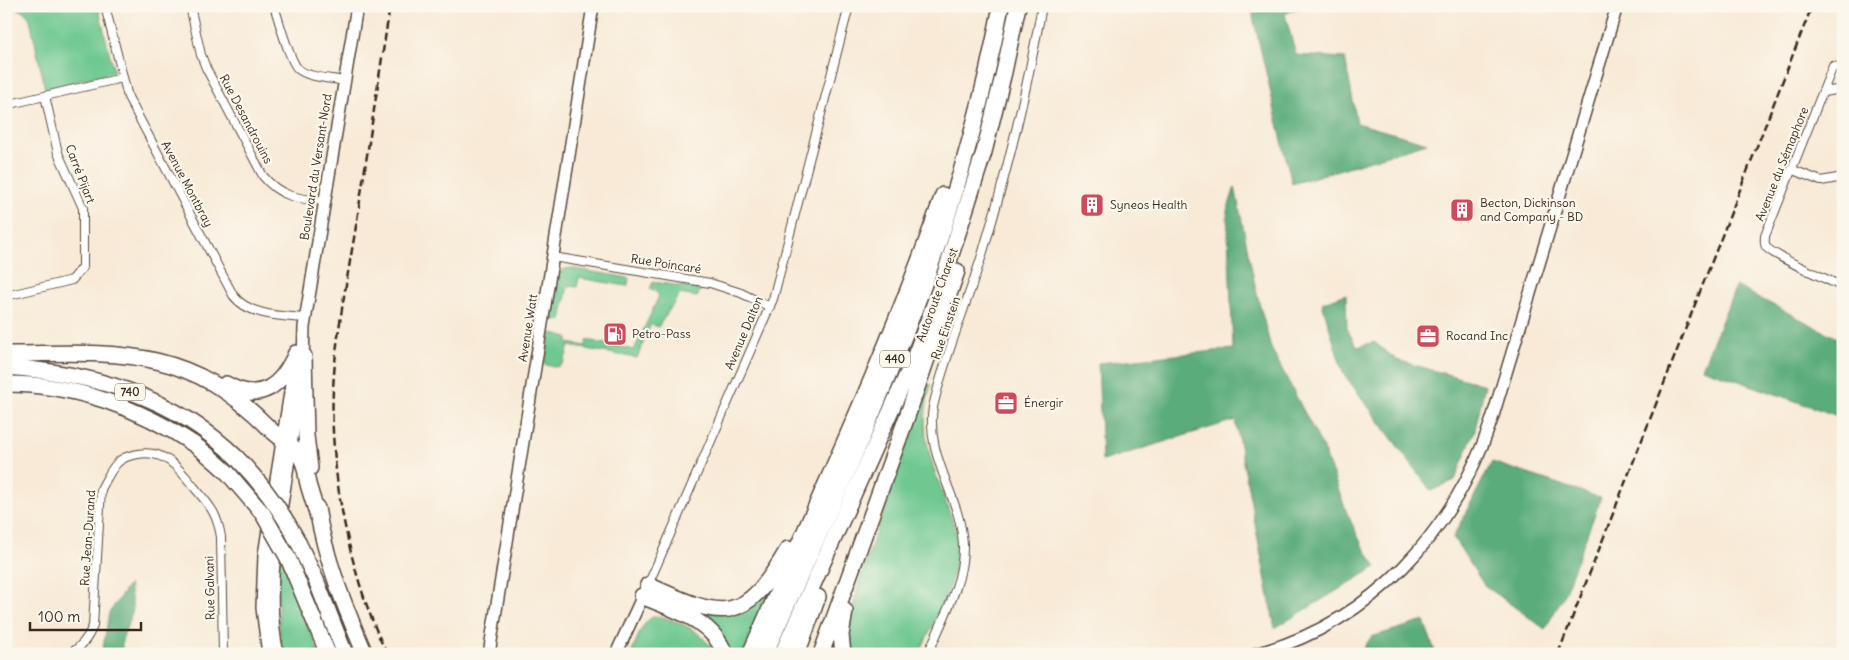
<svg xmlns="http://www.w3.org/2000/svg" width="1849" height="660" font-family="Delius,sans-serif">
  <rect width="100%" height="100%" fill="#fbf7ec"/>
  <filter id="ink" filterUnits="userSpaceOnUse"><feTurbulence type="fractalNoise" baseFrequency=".02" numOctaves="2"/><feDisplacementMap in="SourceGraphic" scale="10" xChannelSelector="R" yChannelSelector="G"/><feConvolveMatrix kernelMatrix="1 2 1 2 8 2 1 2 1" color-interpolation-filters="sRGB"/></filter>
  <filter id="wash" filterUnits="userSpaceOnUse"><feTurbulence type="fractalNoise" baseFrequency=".0096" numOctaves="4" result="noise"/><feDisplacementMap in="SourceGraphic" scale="20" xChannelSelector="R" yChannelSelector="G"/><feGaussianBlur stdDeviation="1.12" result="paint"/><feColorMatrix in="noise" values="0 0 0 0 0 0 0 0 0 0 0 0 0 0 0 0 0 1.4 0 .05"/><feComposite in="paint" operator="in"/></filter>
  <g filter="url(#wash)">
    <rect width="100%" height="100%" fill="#f8ead7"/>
    <path fill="#6ec890" stroke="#547957" d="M10,6H98L114,72L45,89L30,19C26,11 19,9 10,6Z
      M570,268L629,278L628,284L627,286L579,278L577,287L568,286L561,320H554L552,318L558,276L562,270Z
      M653,282L701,289L697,297L680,294L658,327L651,324L637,358L569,346C564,361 565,372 544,364L550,334L553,333L568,337V343L586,346L587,340L634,350L659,296L655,290L650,289Z
      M927,384L931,385C917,431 931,460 946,503C951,517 957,531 957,547C956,585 934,620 919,654H849L847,630L861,576Z
      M279,559H282L295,586L319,654H283C277,622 277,591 279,559Z
      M770,586L773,587L744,654H730L692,611L703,614Z
      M655,616C679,620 703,631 715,654H631C637,641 641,621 655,616Z"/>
    <path fill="#5aac7a" stroke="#4a6b4c" d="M1254,6H1303L1285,14L1296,55L1345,58L1357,123L1427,143L1292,184L1253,17Z
      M1235,187L1256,290L1271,348L1323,448L1347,513L1362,545L1376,567L1275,628L1235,420L1102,461L1098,363L1233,349L1227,211Z
      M1736,286L1843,341V418L1702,368Z
      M1346,294L1347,329L1357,347L1374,342L1397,360L1485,385L1475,430L1455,480L1431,491L1343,373L1322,303Z
      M1492,462L1601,498L1563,597L1545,629L1484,585L1453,537Z
      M129,584L133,610L122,640V654H102L109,613Z
      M1424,621L1436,654H1363L1362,651L1371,637Z"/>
  </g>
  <g filter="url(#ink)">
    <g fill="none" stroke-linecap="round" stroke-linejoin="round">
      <g stroke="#57473a" stroke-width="10">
        <path id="street" d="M105,6L128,97L233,295C248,316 282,316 306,318
          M190,6L201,55L206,68L263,176C280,197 298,199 324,201
          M274,6C279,20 289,60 298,69C309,78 331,78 344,81
          M1843,69L1833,66L1765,236C1765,240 1764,244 1766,247C1773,256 1829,280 1843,287
          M1823,92L1843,89
          M6,105L122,78
          M1793,170L1821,181L1843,177
          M553,257L710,283L741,293L770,307
          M6,296L72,280L83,267V208L58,153L45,96
          M648,585L773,299L849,6
          M69,654C81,648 88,638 93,626L101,489C106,480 110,471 117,463C122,458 131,455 138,454C164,449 179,468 194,487C209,505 217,512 221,537L223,654
          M928,654C942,620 964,583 963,545C961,496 925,458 933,407C945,355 966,306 982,255C1007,173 1027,90 1042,6"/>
      </g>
      <g stroke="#57473a" stroke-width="14">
        <path id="secondary" d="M303,362L304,327L357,6
          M268,654L262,608L264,555L295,361
          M278,654C266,601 275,550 283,498C289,461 294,425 299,388
          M489,654L593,6
          M616,654L646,589
          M1255,654C1372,623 1454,532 1492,419L1617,6"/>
      </g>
      <g stroke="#57473a" stroke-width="18">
        <path id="highway" d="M6,354C114,353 186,344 268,427C277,437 296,447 301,458C306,466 306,476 308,484C311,495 315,506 318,517
          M304,356L306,436L310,468
          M6,367C92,373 174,396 237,458
          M6,384C73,384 139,407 195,445C206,453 217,463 227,472
          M226,384C261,404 282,385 296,353
          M317,508C325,559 345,607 365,654
          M297,540L316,580L345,654
          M288,558L328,654
          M648,585C723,619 743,627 788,549
          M642,596C673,610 712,619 725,654
          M750,654C817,502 889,352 943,195
          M765,654C813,546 864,439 907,329C948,225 980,116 1001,6
          M782,654L913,361L941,286L984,152L1004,72L1018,6
          M797,654L818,597
          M821,654L909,411L957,271
          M843,654L841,635L845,611"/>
      </g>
      <use href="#street" stroke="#fff" stroke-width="8"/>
      <use href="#secondary" stroke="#fff" stroke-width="11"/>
      <use href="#highway" stroke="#fff" stroke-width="15"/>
      <path stroke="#3b2a1e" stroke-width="2.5" stroke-dasharray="8 4" stroke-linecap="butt" d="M387,654C350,578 329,473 333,389C336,332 348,276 357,220C368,149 379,77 390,6
        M1558,654L1812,6"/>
      <g stroke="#57473a" stroke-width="18" stroke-linecap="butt">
        <path id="highway-bridge" d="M237,458C261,483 281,509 297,540
          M227,472L263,514L288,558"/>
      </g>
      <use href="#highway-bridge" stroke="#fff" stroke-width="15"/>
    </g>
  </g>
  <defs>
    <g id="building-square" transform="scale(1.25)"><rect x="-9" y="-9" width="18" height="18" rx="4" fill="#d1495b" stroke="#fbf7ec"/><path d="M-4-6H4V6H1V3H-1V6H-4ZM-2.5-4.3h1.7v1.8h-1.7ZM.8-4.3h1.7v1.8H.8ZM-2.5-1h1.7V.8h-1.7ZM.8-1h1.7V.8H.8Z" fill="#fff"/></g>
    <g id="fuel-square" transform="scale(1.25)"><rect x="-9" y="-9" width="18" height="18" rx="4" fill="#d1495b" stroke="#fbf7ec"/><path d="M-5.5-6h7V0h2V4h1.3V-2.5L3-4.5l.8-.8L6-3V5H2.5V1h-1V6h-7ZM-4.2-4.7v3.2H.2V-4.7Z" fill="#fff"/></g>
    <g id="office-square" transform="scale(1.25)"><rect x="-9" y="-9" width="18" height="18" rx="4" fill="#d1495b" stroke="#fbf7ec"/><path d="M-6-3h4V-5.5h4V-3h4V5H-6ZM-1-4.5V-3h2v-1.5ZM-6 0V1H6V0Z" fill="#fff"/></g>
  </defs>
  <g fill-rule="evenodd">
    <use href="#building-square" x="1092" y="205"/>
    <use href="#building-square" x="1462" y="210"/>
    <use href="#fuel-square" x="615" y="334"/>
    <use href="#office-square" x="1428" y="336"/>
    <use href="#office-square" x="1006" y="403"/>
  </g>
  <g text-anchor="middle" stroke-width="4.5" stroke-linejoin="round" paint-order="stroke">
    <g fill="#fbf7ec" stroke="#75685c" stroke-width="1">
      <rect x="880" y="350.5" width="30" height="17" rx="4"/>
      <rect x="115" y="383.5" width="30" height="17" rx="4"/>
    </g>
    <g font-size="11" font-weight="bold" fill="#3b2a1e">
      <text x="895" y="363">440</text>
      <text x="130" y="396">740</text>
    </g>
    <g font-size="12" fill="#3b2a1e" stroke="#fbf7ec">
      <text transform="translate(246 119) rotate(62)" y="4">Rue Desandrouins</text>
      <text transform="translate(1782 164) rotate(-68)" y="4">Avenue du Sémaphore</text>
      <text transform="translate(316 167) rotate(-81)" y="4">Boulevard du Versant-Nord</text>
      <text transform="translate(80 174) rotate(69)" y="4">Carré Pijart</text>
      <text transform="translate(187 184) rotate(62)" y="4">Avenue Montbray</text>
      <text transform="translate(666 264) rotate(9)" y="4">Rue Poincaré</text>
      <text transform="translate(937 295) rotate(-70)" y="4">Autoroute Charest</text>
      <text transform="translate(528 328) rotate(-81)" y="4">Avenue Watt</text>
      <text transform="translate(946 328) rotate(-71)" y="4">Rue Einstein</text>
      <text transform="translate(744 333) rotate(-67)" y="4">Avenue Dalton</text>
      <text transform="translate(88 538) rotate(-86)" y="4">Rue Jean-Durand</text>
      <text transform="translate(210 588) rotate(-91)" y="4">Rue Galvani</text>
    </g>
    <g font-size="12" fill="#3b2a1e" stroke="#fbf7ec" text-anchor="start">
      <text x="1480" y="207">Becton, Dickinson<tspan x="1480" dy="14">and Company - BD</tspan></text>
      <text x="1110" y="209">Syneos Health</text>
      <text x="632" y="338">Petro-Pass</text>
      <text x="1446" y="340">Rocand Inc</text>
      <text x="1024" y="407">Énergir</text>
    </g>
  </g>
  <rect width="1849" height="660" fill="none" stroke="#fbf7ec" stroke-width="25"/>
  <path d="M30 622v8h111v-8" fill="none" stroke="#3b2a1e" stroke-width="2.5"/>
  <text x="38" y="622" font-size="15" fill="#3b2a1e" stroke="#fbf7ec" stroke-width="4" paint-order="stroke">100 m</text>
</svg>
